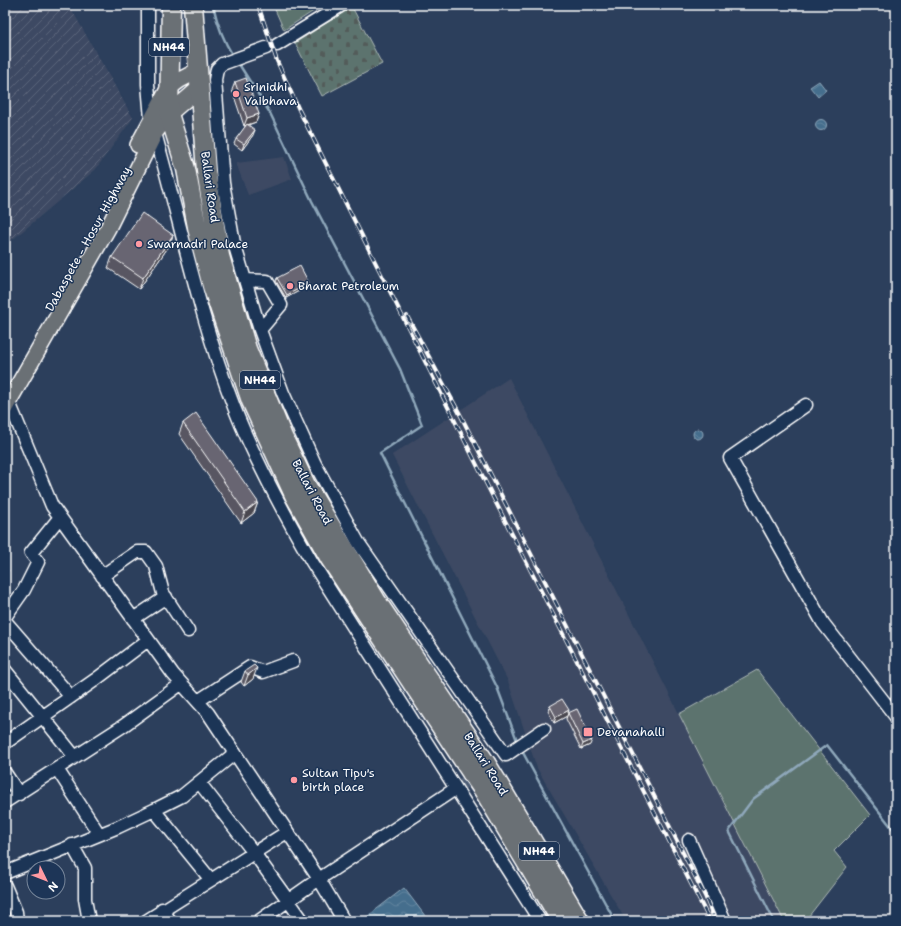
<svg xmlns="http://www.w3.org/2000/svg" width="901" height="926" font-family="'Shantell Sans',sans-serif">
  <defs>
    <pattern id="industrial-furrows" width="10" height="10" patternUnits="userSpaceOnUse"><rect width="10" height="10" fill="#3e4a63"/><path d="M-1 1l2-2M0 10L10 0M9 11l2-2" fill="none" stroke="#5b657a"/></pattern>
    <pattern id="cemetery-stones" width="16" height="16" patternUnits="userSpaceOnUse"><rect width="16" height="16" fill="#5c736e"/><path d="M2 7V4a2 2 0 0 1 4 0v3zM10 15v-3a2 2 0 0 1 4 0v3z" fill="#525c5a"/></pattern>
    <pattern id="water-waves" width="16" height="10" patternUnits="userSpaceOnUse"><rect width="16" height="10" fill="#456e8d"/><path d="M0 5q4-4 8 0t8 0" fill="none" stroke="#61849e"/></pattern>
  </defs>
  <rect width="100%" height="100%" fill="#2c3f5c"/>
  <filter id="ink" filterUnits="userSpaceOnUse"><feTurbulence type="fractalNoise" baseFrequency=".025" numOctaves="2"/><feDisplacementMap in="SourceGraphic" scale="8" xChannelSelector="R" yChannelSelector="G"/><feConvolveMatrix kernelMatrix="1 2 1 2 8 2 1 2 1" color-interpolation-filters="sRGB"/></filter>
  <g filter="url(#ink)">
    <path fill="#3e4a63" d="M284,157L292,179L248,195L236,163Z
      M509,378L784,921H626L537,768L508,681L392,455Z"/>
    <path fill="url(#industrial-furrows)" d="M5,5H69L133,118L95,170L5,246Z"/>
    <path fill="#5c736e" stroke="#aeb9b6" d="M273,5H323L284,30Z
      M757,670L870,815L834,851L847,867L805,921H784L679,714Z"/>
    <path fill="url(#cemetery-stones)" stroke="#aeb9b6" d="M352,7L382,64L322,96L295,43Z"/>
    <path fill="url(#water-waves)" stroke="#8fa8bb" d="M819,81L826,90L818,97L810,87Z
      M815.5 125a5.5 5.5 0 1 1 11 0a5.5 5.5 0 1 1-11 0Z
      M693 434a5 5 0 1 1 10 0a5 5 0 1 1-10 0Z
      M404,888L429,921H366L364,919Z"/>
    <g fill="none" stroke-linecap="round" stroke-linejoin="round">
      <path stroke="#8fa8bb" stroke-width="2.5" d="M213,5C217,23 223,40 233,56
        M237,61L270,113L312,201L400,369L422,425L380,453L497,687L518,743
        M521,749L615,921
        M774,921L729,831L753,799L827,745L896,833"/>
      <path stroke="#4c5c74" stroke-width="12" stroke-dasharray="12 6" stroke-linecap="butt" d="M455,789L506,755"/>
      <g stroke="#fff" stroke-width="15">
        <path id="minor" d="M148,5V84L151,119C179,215 198,314 234,407C255,461 283,512 312,562L540,921
          M277,45L342,5
          M266,48L222,64L217,69L215,80L223,183L234,243L260,330L283,393L315,464L358,542L506,755L544,729
          M245,280L267,281L281,305L260,330
          M5,398L9,402L52,506L173,674L208,713L319,879L344,921
          M806,405L730,458L823,623L896,717
          M102,576L137,552H146L156,566L163,593L188,631
          M5,617L24,590L38,562L31,553L60,517
          M133,619L166,597
          M5,621L71,697
          M5,670L75,757
          M198,701L250,667L263,672L293,661
          M5,743L95,680L148,640
          M57,769L99,834
          M5,773L19,794
          M199,782L254,853L303,921
          M5,802L123,726L181,684
          M154,810L211,880
          M689,840L725,921
          M72,845L85,868V899L89,921
          M5,873L118,827L154,810L182,796L235,753
          M5,886L16,912L17,921
          M162,909L170,921
          M146,921L287,832
          M259,921L319,879L455,789"/>
      </g>
      <g stroke="#fff" stroke-width="18">
        <path id="major" d="M138,145L168,89L180,80L197,71
          M5,408L108,228L155,133L169,114L198,89"/>
      </g>
      <g stroke="#fff" stroke-width="21">
        <path id="highway" d="M171,5L169,114L186,169L198,232L212,286L251,401L294,495L330,559L472,774
          M193,5L206,171L220,256L247,349L283,437L306,485L376,600L486,763
          M497,781L580,921
          M483,790L561,921"/>
      </g>
      <path stroke="#fff" stroke-width="1.5" stroke-dasharray="1 3" stroke-linecap="butt" d="M5,569L9,571"/>
      <use href="#minor" stroke="#1d3557" stroke-width="12"/>
      <use href="#major" stroke="#6b6f75" stroke-width="15"/>
      <use href="#highway" stroke="#6b6f75" stroke-width="18"/>
      <g stroke="#fff" stroke-width="4">
        <path id="rail" d="M258,5L277,61L299,110L495,501L710,921
          M407,316L461,416L705,896L713,916"/>
      </g>
      <use href="#rail" stroke="#1d3557" stroke-width="2.5" stroke-dasharray="8" stroke-linecap="butt"/>
      <g stroke="#fff" stroke-width="21" stroke-linecap="butt">
        <path id="highway-bridge" d="M486,763L497,781
          M472,774L483,790"/>
      </g>
      <use href="#highway-bridge" stroke="#6b6f75" stroke-width="18"/>
    </g>
    <path fill="#595762" stroke="#fff" d="M235,82L259,114L256,122L248,125L253,135L242,150L234,144L236,139L246,126H244L232,90Z
      M173,235L169,246L139,289L108,268L112,257Z
      M277,278L308,286L286,298L276,281Z
      M183,423L258,502L254,513L241,523L179,434Z
      M245,671L253,679L244,686L241,682Z
      M550,706L567,716L554,723L548,711Z
      M568,713L590,745L581,749L566,719Z"/>
    <path fill="#484750" stroke="#fff" d="M259,114L256,122L244,126L247,118Z
      M255,130L253,135L242,150L244,144Z
      M173,235L169,246L139,289L143,278Z
      M309,283L308,286L286,298L287,295Z
      M258,502L254,513L241,523L245,512Z
      M257,668L253,679L244,686L248,675Z
      M569,710L567,716L554,723L556,717Z
      M592,740L590,745L581,749L583,744Z"/>
    <path fill="#676572" stroke="#fff" d="M246,78L259,114L247,118L235,82Z
      M247,124L255,130L244,144L236,139Z
      M142,213L173,235L143,278L112,257Z
      M300,266L309,283L287,295L277,278Z
      M196,413L258,502L245,512L183,423Z
      M254,665L257,668L248,675L245,671Z
      M562,699L569,710L556,717L550,706Z
      M577,709L592,740L583,744L568,713Z"/>
  </g>
  <g fill="#ff9aa2" stroke="#1d3557" stroke-width="1.5">
    <circle cx="236" cy="94" r="4"/>
    <circle cx="139" cy="244" r="4"/>
    <circle cx="290" cy="286" r="4"/>
    <rect x="583" y="727" width="10" height="10" rx="2"/>
    <circle cx="294" cy="780" r="4"/>
  </g>
  <g text-anchor="middle" stroke-width="3" stroke-linejoin="round" paint-order="stroke">
    <g fill="#1d3557" stroke="#bbc2cd" stroke-width="1">
      <rect x="149" y="38" width="40" height="18" rx="3"/>
      <rect x="240" y="371" width="40" height="18" rx="3"/>
      <rect x="519" y="842" width="40" height="18" rx="3"/>
    </g>
    <g font-size="11" font-weight="bold" fill="#fff">
      <text x="169" y="51">NH44</text>
      <text x="260" y="384">NH44</text>
      <text x="539" y="855">NH44</text>
    </g>
    <g font-size="12" fill="#fff" stroke="#1d3557" text-anchor="start">
      <text x="244" y="91">Srinidhi<tspan x="244" dy="14">Vaibhava</tspan></text>
      <text x="147" y="248">Swarnadri Palace</text>
      <text x="298" y="290">Bharat Petroleum</text>
      <text x="597" y="736">Devanahalli</text>
      <text x="302" y="777">Sultan Tipu's<tspan x="302" dy="14">birth place</tspan></text>
    </g>
    <g font-size="12" fill="#fff" stroke="#1d3557">
      <text transform="translate(210 187) rotate(82)" y="4">Ballari Road</text>
      <text transform="translate(88 239) rotate(-61)" y="4">Dabaspete - Hosur Highway</text>
      <text transform="translate(312 492) rotate(62)" y="4">Ballari Road</text>
      <text transform="translate(486 764) rotate(58)" y="4">Ballari Road</text>
    </g>
  </g>
  <rect width="901" height="926" fill="none" stroke="#1d3557" stroke-width="20"/>
  <rect x="10" y="10" width="881" height="906" fill="none" stroke="#fff" stroke-width="1.5" filter="url(#ink)"/>
  <g transform="translate(46 880) rotate(133)"><circle r="19" fill="#1d3557" stroke="#77869a"/>
  <path d="M0-3L7 15L0 10L-7 15Z" fill="#ff9aa2"/>
  <text y="-6" font-size="11" font-weight="bold" text-anchor="middle" fill="#ffffff">N</text>
  </g>
</svg>
